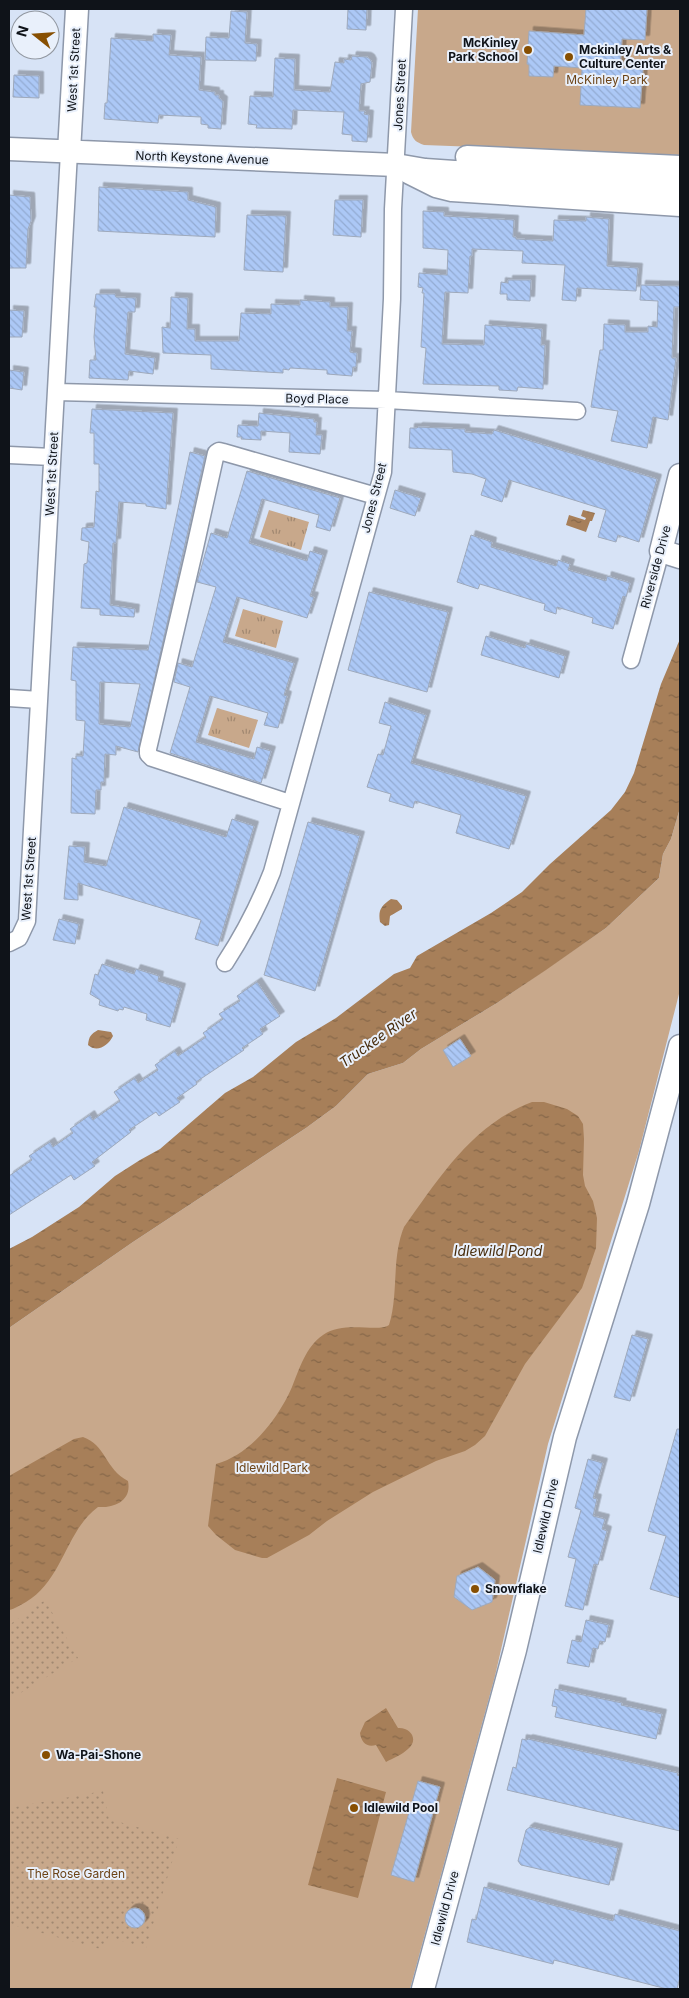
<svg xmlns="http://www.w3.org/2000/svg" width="689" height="1998" font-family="Inter,sans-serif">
  <defs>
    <pattern id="grass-tufts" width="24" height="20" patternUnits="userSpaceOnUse" patternTransform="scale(1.25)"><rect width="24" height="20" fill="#c8a88b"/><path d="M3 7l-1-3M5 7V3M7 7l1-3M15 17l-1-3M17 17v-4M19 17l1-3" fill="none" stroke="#a18871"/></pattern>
    <pattern id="garden-dots" width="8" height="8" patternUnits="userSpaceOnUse" patternTransform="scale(1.25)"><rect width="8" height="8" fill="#c8a88b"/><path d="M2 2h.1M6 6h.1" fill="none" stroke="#a18871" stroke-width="1.8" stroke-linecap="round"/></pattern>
    <pattern id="water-ripples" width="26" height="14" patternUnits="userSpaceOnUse" patternTransform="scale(1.25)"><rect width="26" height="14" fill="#a77f59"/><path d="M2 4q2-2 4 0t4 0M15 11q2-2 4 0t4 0" fill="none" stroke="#866749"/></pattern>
    <pattern id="building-back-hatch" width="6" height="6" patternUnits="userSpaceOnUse" patternTransform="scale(1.25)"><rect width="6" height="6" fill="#acc8f6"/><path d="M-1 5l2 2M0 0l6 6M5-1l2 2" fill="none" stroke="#93abd2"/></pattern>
    <filter id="shadow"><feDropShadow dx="4.5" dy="-4.5" stdDeviation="0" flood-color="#0004"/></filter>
  </defs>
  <rect width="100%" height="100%" fill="#d7e3f6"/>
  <path fill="url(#grass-tufts)" d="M269,510L309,522L301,550L260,537Z
    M243,609L283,621L276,648L235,636Z
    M217,708L258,720L249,748L208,735Z"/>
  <path fill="#c8a88b" d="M418,9H680V155L424,145C416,142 413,140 411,132Z
    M680,808V990L639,1151L548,1444L495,1676L410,1989H9V1328L133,1242L306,1128L336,1106L368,1074L403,1063L421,1049L497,1003L606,928L659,878L663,854L671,839Z"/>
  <path fill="url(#garden-dots)" d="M45,1600L78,1658L9,1700V1625Z
    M103,1791L109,1819L179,1839L146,1948L108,1937L104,1950C72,1941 41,1933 9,1924V1808Z"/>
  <path fill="url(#water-ripples)" d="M583,510L595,513L592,521H590L586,532L566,525L569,515L585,520L586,518L581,516Z
    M680,639V808L671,839L663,854L659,878L606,928L546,970L497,1003L421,1049L403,1063L368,1074L336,1106L306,1128L133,1242L9,1328V1249L32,1237L79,1207L115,1176L140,1160L160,1149L225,1093L253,1077L296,1042L336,1018L394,974L410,968L417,956L491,913L522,892L550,864L611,810L625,792L634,773L661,684Z
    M391,899L397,900L402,906V909L390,916L389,925L385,926L380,922C378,910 381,906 391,899Z
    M98,1030L111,1032L113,1036C108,1046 97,1053 88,1045C89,1036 91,1034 98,1030Z
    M532,1102H544L567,1109L578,1116L583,1124L584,1139L583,1175L585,1186L593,1201L597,1218L596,1248L582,1288L525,1364L485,1436L475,1445L465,1451L436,1461L373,1492L327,1521L309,1535L267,1558H262L235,1550L216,1535L208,1526L216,1464C250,1455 278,1419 292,1387C299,1370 306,1346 323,1335C344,1320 378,1333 389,1325C399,1294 391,1259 404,1227C440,1177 472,1125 532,1102Z
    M83,1437C106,1445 105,1469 128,1481C132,1501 114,1508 98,1507C66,1530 63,1580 26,1602C20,1605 15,1609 9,1610V1476L74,1439Z
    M386,1708L398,1728C411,1727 419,1740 408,1749C402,1755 393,1758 386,1762L376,1745C367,1748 361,1742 360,1733L365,1722Z
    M337,1778L386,1792L358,1898L308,1885Z"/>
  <path fill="url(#building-back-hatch)" stroke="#9ea9bb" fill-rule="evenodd" filter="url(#shadow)" d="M348,9H367L366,30L347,29Z
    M586,9H647L645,40L622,39L620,68L643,69L640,108L580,105L582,68L554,66L553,77L529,76V65L527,64L529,31L584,35Z
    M231,11L247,12L245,43L257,44L256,61L205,60L206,37L229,38Z
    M153,34L171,35L169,55L201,57L199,90L215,92V95H219V98L223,101L221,129L208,128V125L201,124V117L159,115L158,123L104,119L105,103H107L111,38L153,41Z
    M352,56L367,57L370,59L372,63L370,82L361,84L359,111H365L364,114L369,115L367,142L352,141V135L342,134L344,112L293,110L292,129L256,128L257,125L248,124L250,96L273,97L275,58L295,59L294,90L330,92L335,62L344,63V59L351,60Z
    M14,75L39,76V98L13,97Z
    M99,187L188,192V200L216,207L215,237L98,231Z
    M9,195L30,197L31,221L28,229L26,268H9Z
    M335,200H363L361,237L333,235Z
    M423,211L444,212V216L514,220L513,237H516V239L553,241L554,220L586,221V217L609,219L607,266L638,268L636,291L577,288L576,301L562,300L565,265L522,263L523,251L472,249V256H470L468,293L445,292L442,344L484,345L485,325L542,329L541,345H545L543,389L518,387L517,391L499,390V386L423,384L426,348L421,347L424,293H422L423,288L418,287L419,273L447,275L448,250L423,248Z
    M247,215L286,216L283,272L244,270Z
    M508,280H531L530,301L507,300V294H500L501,282L508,283Z
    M641,285L680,286V307H674L672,358H676L668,420L653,417L647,448L611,441L618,411L591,407L600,350H603L604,324L625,325V332H648V326L657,327L658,301L640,300Z
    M96,294H115L116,297L136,298L135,312H128L125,354L155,358L153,374L129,371L128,380L89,378L90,360H96L94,337L96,311V307H94Z
    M171,297L188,298L187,329H195V341H239L241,313L271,314V304L300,305V300L330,302V307H348L347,331H352L350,352L357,353L356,367H353L352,376L327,374V370L290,368L289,370L283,369V373L211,369V355L163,353L162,327L170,328Z
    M9,310L24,311L22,337H9Z
    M9,370L24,372L22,390L9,388Z
    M92,409L173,413L166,509L146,506V504L119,502L116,543H113L110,605L135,609L134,617L100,615V609L81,608L84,564L87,563L89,542L81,540L82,528L94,527L96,491L99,492V464H94V433H90Z
    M259,413L314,419V422H317L316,435H322L320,454L289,452L290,433L261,431V440L241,439L242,437H237L238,425L258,426Z
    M418,427L465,429V432L492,434L494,430L657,479L639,542L618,535L616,542L598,537L606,510L509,480L502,502L481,495L486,479L472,474L453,472L452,450L409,448L410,428H417Z
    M190,452L205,456L138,752L116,746V755L105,754L104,782H101V790H96L95,814L71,813L72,758L76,759V756H83L85,721L76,720V681L71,680L73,647L148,650ZM100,682L140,684L130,727L99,724Z
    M247,471L340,498L330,531L316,527L319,515L262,499L249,543L307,561L310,551L323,555L310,596L314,597L307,618L237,597L223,642L294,663L284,695L287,696L278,728L264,725L268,713L210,696L196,742L254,759L257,747L271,751L261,783L170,753L190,687L174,682L178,663L192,667L216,587L197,582L200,572L211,533L227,538Z
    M395,490L421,498L415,516L390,508Z
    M471,535L492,542L491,547L556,566L558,560L570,564L568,570L606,581L607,576L630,583L626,597L623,596L613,629L592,623L593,618L557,607L556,614L544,610L545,604L480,584L478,589L457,582Z
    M369,592L448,612L427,692L348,670Z
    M486,636L525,648L526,644L565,656L559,678L481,655Z
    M385,702L426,715L411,763L526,796L509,849L456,833L461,815L415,801L413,808L389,801L391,794L367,787L378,754L383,755L391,726L379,723Z
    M124,807L226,837L232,819L254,826L218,946L195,939L201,920L78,883V900L64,899L69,846L85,847L84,862L106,866Z
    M308,822L360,836L315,991L264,975Z
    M59,919L79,924L75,944L53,940Z
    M102,964L134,974L136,969L159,976L158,981L181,988L170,1027L146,1020L147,1014L124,1007L123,1010L119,1009L118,1011L99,1005L100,1000L90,994L95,974L98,975Z
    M257,982L280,1016L260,1029L263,1034L242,1048L244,1050L196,1082L197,1084L177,1098L180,1102L159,1116L156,1112L129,1130L131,1132L92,1162L95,1166L74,1180L71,1175L9,1215V1176L32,1160L29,1156L50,1142L53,1147L73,1133L70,1129L90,1115L93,1120L120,1101L114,1092L135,1078L138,1083L158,1070L155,1065L175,1051L178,1056L206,1037L203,1033L223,1019L219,1014L240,1001L237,996Z
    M460,1039L471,1056L453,1067L443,1050Z
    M632,1335L648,1339L630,1401L614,1397Z
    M677,1429H680V1598L650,1589L666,1536L648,1531Z
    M588,1459L603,1463L593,1498L597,1499L593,1516L605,1519L602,1529L607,1531L598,1565L594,1564L583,1610L565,1606L576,1559L568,1557L581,1510L575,1508Z
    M478,1567L495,1580L492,1602L472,1610L454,1597L457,1576Z
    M586,1620L609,1625L605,1642L600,1641L598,1649L593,1648L589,1667L567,1663L572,1640L581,1642Z
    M555,1689L622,1703L621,1705L662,1714L656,1739L555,1717L557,1707L552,1706Z
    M522,1739L527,1740L528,1739L678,1773L677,1775L680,1776V1831L507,1790L513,1767L516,1768Z
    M418,1781L440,1787L414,1882L391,1875Z
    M530,1827L618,1848L609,1885L521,1865L518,1861L526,1830Z
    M484,1887L613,1921L615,1914L680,1931V1977L677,1989H667L554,1960L553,1964L467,1942L472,1919L476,1920Z
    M125 1918a10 10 0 1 1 20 0a10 10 0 1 1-20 0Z"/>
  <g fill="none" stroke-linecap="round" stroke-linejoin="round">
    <g stroke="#8e98aa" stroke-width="19">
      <path id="street" d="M56,392L387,400L577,411
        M9,455L52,457
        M631,660L661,551
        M9,698L39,700
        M290,803L152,758L148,754V749L194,552L216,453L219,451L223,452L376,496
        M9,943L19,938L27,921L69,152
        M225,963C244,934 259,905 272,872L383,472L392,299L393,209L404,9"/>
    </g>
    <g stroke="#8e98aa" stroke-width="25">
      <path id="secondary" d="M9,149L396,165L425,170L680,187
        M69,152L77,9
        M467,157L680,167
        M410,173L436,186L452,190L680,205
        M680,475L661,551L680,557
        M423,1989L515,1650L565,1437L638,1204L680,1046"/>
    </g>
    <use href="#street" stroke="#fff" stroke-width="16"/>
    <use href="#secondary" stroke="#fff" stroke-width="22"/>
  </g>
  <g fill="#874f02" stroke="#e9f0fb" stroke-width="2">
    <circle cx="528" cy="50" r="5"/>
    <circle cx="569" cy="57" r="5"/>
    <circle cx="475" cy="1589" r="5"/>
    <circle cx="46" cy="1755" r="5"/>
    <circle cx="354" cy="1808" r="5"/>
  </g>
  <g text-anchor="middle" stroke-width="4" stroke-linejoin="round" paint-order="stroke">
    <g font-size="12" font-weight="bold" fill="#0f1319" stroke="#e9f0fb" text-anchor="start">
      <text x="518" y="47" text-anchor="end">McKinley<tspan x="518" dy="14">Park School</tspan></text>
      <text x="579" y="54">Mckinley Arts &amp;<tspan x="579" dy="14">Culture Center</tspan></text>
      <text x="485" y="1593">Snowflake</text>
      <text x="56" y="1759">Wa-Pai-Shone</text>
      <text x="364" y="1812">Idlewild Pool</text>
    </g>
    <g font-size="12" fill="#0f1319" stroke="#e9f0fb">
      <text transform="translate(74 70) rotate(-87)" y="4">West 1st Street</text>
      <text transform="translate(400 95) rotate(-87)" y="4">Jones Street</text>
      <text transform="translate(202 158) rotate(2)" y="4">North Keystone Avenue</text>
      <text transform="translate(317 399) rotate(1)" y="4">Boyd Place</text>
      <text transform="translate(52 474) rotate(-87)" y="4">West 1st Street</text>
      <text transform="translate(374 498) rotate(-76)" y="4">Jones Street</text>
      <text transform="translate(656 567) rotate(-75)" y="4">Riverside Drive</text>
      <text transform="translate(29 879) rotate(-86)" y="4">West 1st Street</text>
      <text transform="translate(546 1516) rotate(-77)" y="4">Idlewild Drive</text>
      <text transform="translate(445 1908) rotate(-75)" y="4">Idlewild Drive</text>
    </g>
    <g font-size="12" fill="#6c4316" stroke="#e9f0fb">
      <text x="607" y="84">McKinley Park</text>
      <text x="272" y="1472">Idlewild Park</text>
      <text x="76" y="1878">The Rose Garden</text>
    </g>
    <g font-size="14" font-style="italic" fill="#482c0c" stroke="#e9f0fb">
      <text transform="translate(378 1038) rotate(-35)" y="5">Truckee River</text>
      <text x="498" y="1256">Idlewild Pond</text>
    </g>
  </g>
  <rect width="689" height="1998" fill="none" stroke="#0f1319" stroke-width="20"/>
  <g transform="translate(35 35) rotate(287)"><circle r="24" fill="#e9f0fb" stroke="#9298a1"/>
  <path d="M0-4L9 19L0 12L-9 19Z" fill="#874f02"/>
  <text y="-8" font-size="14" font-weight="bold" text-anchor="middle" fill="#0f1319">N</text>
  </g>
</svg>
